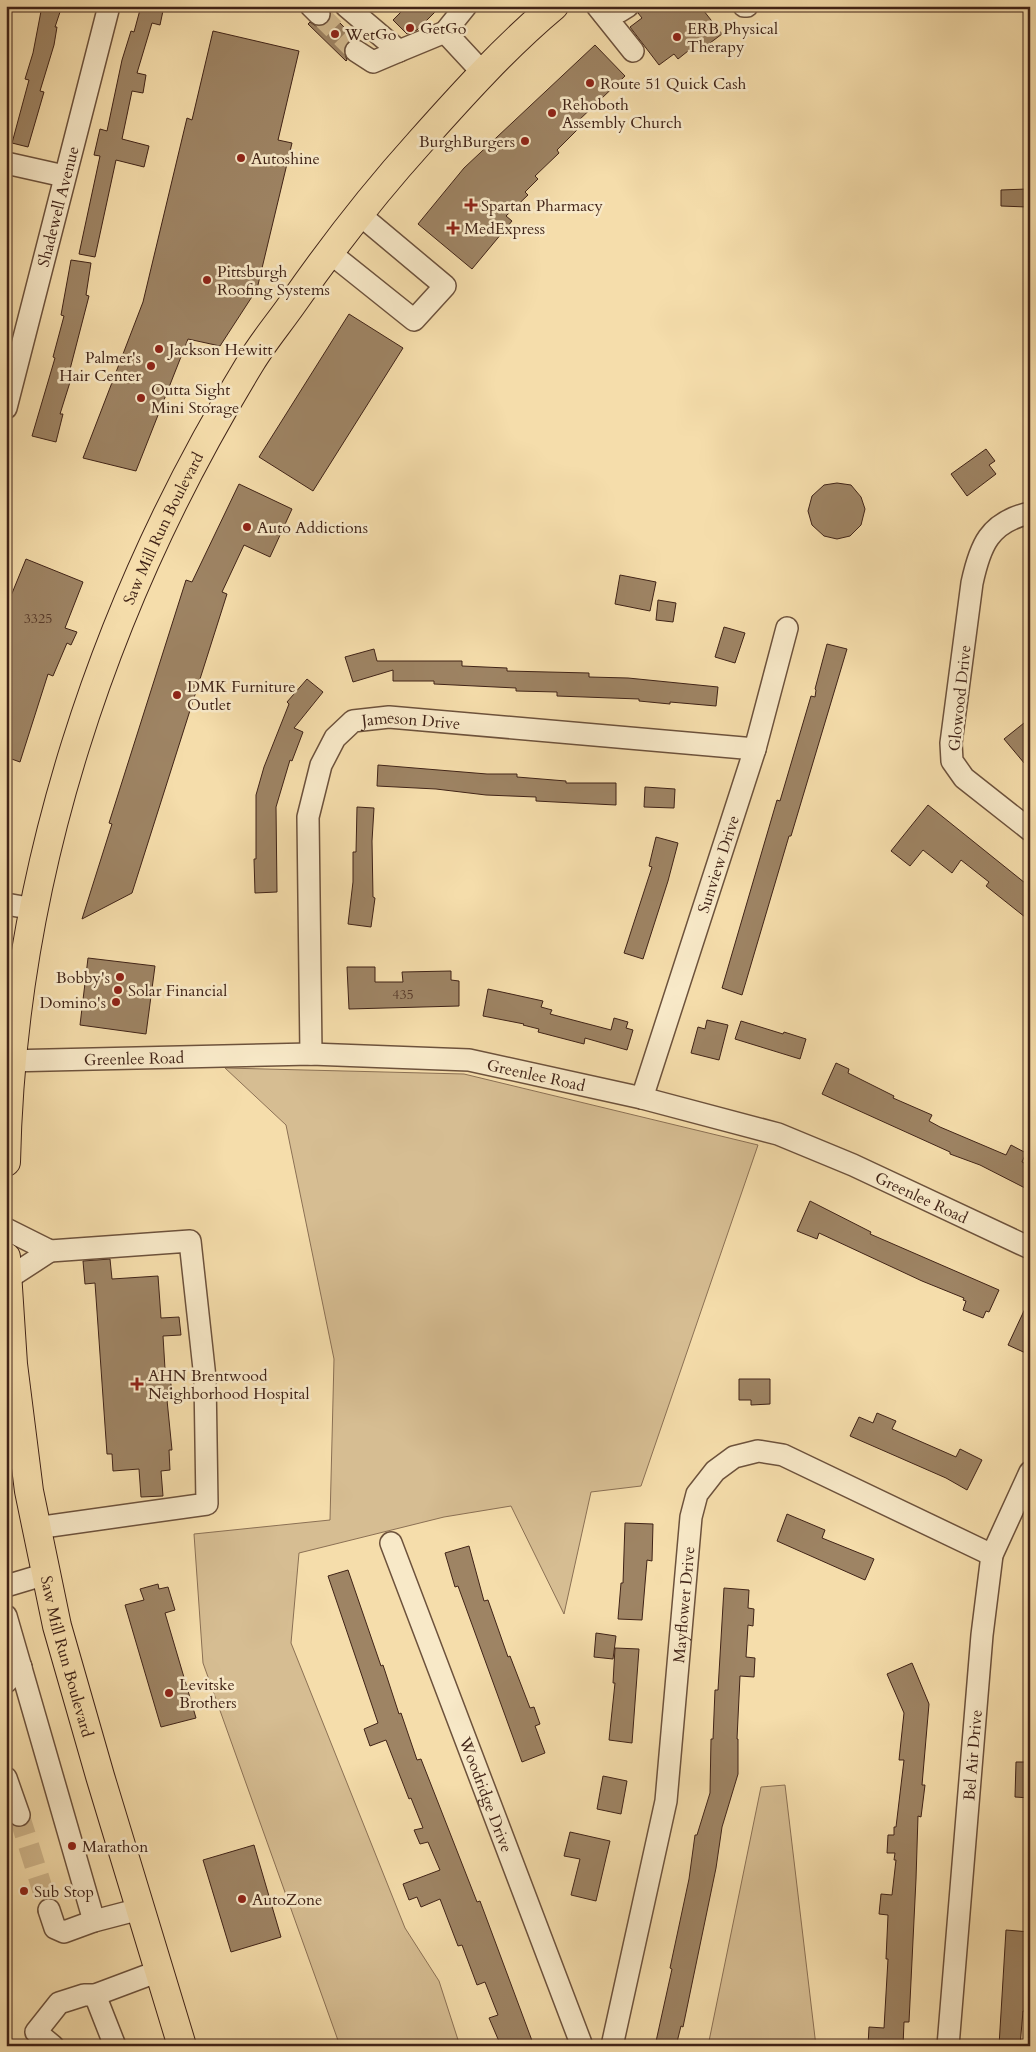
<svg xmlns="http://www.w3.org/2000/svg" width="1036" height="2052" font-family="Cardo,serif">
  <rect width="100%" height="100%" fill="#f5ddab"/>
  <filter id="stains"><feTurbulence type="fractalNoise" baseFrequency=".004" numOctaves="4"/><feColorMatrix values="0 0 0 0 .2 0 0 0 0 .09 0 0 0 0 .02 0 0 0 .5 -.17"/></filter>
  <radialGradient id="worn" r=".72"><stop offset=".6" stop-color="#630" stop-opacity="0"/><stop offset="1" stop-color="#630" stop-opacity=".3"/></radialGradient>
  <path fill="#d6bd92" stroke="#8b7054" d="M225,1068L464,1074L758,1145L641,1486L591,1492L564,1614L511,1506L444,1517L299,1553L291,1643L405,1928L439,1981L460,2046H340L203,1663L194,1534L330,1520L334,1359L286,1125Z
    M785,1785L816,2046H708L761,1787Z"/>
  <path fill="#9e8464" stroke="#402317" d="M42,6H62L55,27H57L54,45L40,91L44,92L28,147L12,143L29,80L25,79L33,53Z
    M141,6H164L160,25L152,23L137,73L146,75L143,93L132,91L122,139L149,146L144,167L116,160L95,257L79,254L100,156L94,155L100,129L107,131L122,60L131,31L134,32Z
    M407,6H441L417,30L407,34L393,20Z
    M640,6H700L722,34L702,49L698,43L678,59L674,54L659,65L630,27L642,18L638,13Z
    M331,14L356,39L350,40L345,45L344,51L347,60L346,61L308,24L310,22L316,26H323L328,22Z
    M213,31L299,51L278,140L292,143L257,289L220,346L188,339L136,471L83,458L143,302L187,118L192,120Z
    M595,45L625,76L577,122L581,126L557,150L559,153L535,176L538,179L525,192L528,195L506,216L512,221L472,269L418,224L464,168Z
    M1027,189V207L1001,206V190Z
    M71,260L91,263L86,295L89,296L68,377L71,379L60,414H63L56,442L32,436L55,358L53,357L64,316L61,315Z
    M349,314L403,348L313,491L259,457Z
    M986,449L995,461L989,465L996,474L967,496L951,474Z
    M837,483L851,485L861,497L865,509L861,525L850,536L837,539L824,536L812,525L808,511L812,496L824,485Z
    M239,484L292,509L270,557L244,545L222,592L227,594L132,893L82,919L112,824L109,823L186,580L192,582Z
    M26,559L83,582L65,628L77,632L71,645L67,643L53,676L48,674L20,762L6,757V608Z
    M620,575L656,582L650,611L615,604Z
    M658,600L676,603L673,622L656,620Z
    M724,627L745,633L735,663L715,657Z
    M827,644L847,649L791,836H789L742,995L722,988L777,800L780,801L811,696L815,697L816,690L815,689Z
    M374,649L377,661H462V666L507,668V671L589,673V677L628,678L718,687L716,706L670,702V704L639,701V699L557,696V692L516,691V688L434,684V681H393V670L353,682L345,657Z
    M307,679L323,692L294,728L303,732L292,761L290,760L276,807L277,892L255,893L254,859H256V795L264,767L289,704L287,702Z
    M1024,723L1030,730V770L1004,739Z
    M378,765L487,774H517V777L566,781V783H616V805L555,802L536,801V797L486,795L436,789L377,786Z
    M645,787L675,789L674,808L644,807Z
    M928,805L1030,887V921L986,886L989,882L961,860L952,873L923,850L910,866L891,851Z
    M357,807L374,808L372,841L373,897L375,898L371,927L348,924L353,882V852H356Z
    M656,837L678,843L668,881L643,959L624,953L652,867L649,866Z
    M88,958L155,966L146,1034L80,1025Z
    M347,967H375V982H403L402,972L451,971V980L459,981V1006L349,1009Z
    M488,989L543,1001L541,1007L552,1010L550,1014L611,1030L614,1018L628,1022L626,1028L633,1030L627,1050L585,1038L584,1044L538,1032L539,1029L523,1025L524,1024L483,1016Z
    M707,1020L728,1025L719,1060L691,1053L698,1027L705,1029Z
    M741,1021L783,1034L784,1032L806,1039L800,1059L735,1039Z
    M836,1063L849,1069L848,1073L894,1096L893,1098L932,1115L929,1121L940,1127L1006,1155L1011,1145L1026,1153L1022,1162L1030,1166V1179L1025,1188L980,1165L950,1154V1152L822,1094Z
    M810,1201L871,1232L870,1234L999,1290L989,1312L986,1311L983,1318L963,1310L966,1301L963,1300L964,1298L922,1281L819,1233L817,1239L797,1231Z
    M110,1259L112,1279L158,1276L161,1318L179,1317L181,1335L163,1336L165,1369H170L172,1400H167L172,1450H169L170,1470L161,1471L163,1496L141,1497L139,1469L113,1471L112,1454H107L95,1283L85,1284L83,1261Z
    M1030,1298V1355L1008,1345Z
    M739,1379H770V1404L751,1405V1400H739Z
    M877,1413L896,1421L892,1429L956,1457L960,1449L982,1460L967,1490L946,1478L850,1436L859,1417L873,1423Z
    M787,1514L825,1530L822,1538L874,1559L865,1580L777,1541Z
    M625,1523L653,1524L652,1561L647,1560L642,1620L618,1619L621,1583H623Z
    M469,1546L484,1601L488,1600L508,1657L510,1656L530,1708L534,1707L540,1724L535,1726L545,1753L522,1762L458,1586L455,1587L445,1553Z
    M348,1570L381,1666L383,1665L399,1714L401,1713L417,1760L421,1759L477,1902L480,1901L534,2046H501L489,2018L498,2015L485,1982L477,1985L462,1945L458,1946L440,1899L421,1907L417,1897L409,1900L403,1884L440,1870L428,1842L420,1844L414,1830L423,1828L411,1798L409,1799L386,1740L370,1746L364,1729L378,1723L328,1576Z
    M158,1584L159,1589L168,1587L175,1610L165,1613L196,1718L161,1727L125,1605L144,1600L140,1589Z
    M724,1588L749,1590L748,1608L754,1609L753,1626L748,1625L746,1657L755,1658L754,1677L740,1676L737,1739H738V1774L722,1827L716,1868L683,2027L681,2026L676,2046H655L672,1969L670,1968L689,1879L695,1835H697L710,1793L711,1739H713L715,1690H718Z
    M596,1633L616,1636L613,1659L594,1657Z
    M615,1648L639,1649L632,1743L609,1740L615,1683H613Z
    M912,1663L929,1704L922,1785H925L921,1817L918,1816L916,1879L909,2022H904L903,2046H868L869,2027L884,2028L888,1959H886L888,1915L879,1914L881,1894L892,1895L896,1860H894L895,1853H887L888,1835H894V1827H896L904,1760H899L904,1713L887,1674Z
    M1016,1762H1030V1798L1015,1797Z
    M603,1776L627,1781L621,1814L597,1809Z
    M570,1832L610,1841L596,1901L571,1895L580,1859L564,1856Z
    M254,1845L281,1937L231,1952L203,1860Z
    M1006,1930L1030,1932L1027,1989L1030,1990V2012L1023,2011L1020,2046H999Z"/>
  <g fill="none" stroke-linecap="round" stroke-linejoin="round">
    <path stroke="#d1b88d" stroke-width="21" stroke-dasharray="21 11" stroke-linecap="butt" d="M319,14L356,51
      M19,1815L49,1910"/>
    <g stroke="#6d523c" stroke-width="24">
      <g id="minor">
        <path d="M311,6L319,14"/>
        <path d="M346,6L399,51L445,32L466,6"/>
        <path d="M597,6L633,51"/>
        <path d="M744,6H747"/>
        <path d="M604,14L620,11L628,6"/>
        <path d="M445,32L484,74"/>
        <path d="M356,51L373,62L399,51"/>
        <path d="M6,163L64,176"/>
        <path d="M329,252L414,320L445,286L359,214"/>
        <path id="s1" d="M6,408L109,6"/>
        <path d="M1030,513C989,522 980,546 972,583L951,743L952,761L964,778L1030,830"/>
        <path d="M6,904L34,909"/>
        <path id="s2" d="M311,1054L308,817L321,765L335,738L353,721L389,717L755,749"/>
        <path id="s3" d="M6,1061L311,1054L469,1060L642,1098L778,1134L853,1165L1030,1248"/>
        <path id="s4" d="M642,1098L755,749L787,628"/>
        <path d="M6,1229L50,1251L190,1241L205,1378L207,1504L36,1528"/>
        <path d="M7,1279L50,1251"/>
        <path id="s5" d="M391,1543L582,2046"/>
        <path d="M6,1586L46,1574"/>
        <path d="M6,1616L94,1921"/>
        <path d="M6,1682L21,1667"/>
        <path d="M6,1778L19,1815"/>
        <path d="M49,1910L55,1928L64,1932L94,1921L140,1909"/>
        <path d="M95,1995L115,2046"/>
        <path d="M53,2046L36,2032L59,2003L84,1995H95L159,1971"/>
        <path id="s6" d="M612,2046L666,1801L691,1517L697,1494L715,1471L734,1457L758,1451L783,1455L992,1555"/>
        <path id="s7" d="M948,2046L982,1635L992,1555L1030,1472"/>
      </g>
    </g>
    <g stroke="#402317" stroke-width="30">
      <g id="highway">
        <path id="s8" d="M6,1162C12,879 103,603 251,362C263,342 279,323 293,303C332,247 374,193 420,142C461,96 506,46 554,6"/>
        <path id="s9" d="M6,1257L13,1364L29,1491L57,1626L100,1776L182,2046"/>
      </g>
    </g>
    <use href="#minor" stroke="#f8e9c8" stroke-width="21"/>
    <use href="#highway" stroke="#f5ddab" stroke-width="28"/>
  </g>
  <g fill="#8f2418" stroke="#f8e9c8" stroke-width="2">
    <circle cx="410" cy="28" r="5"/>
    <circle cx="335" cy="34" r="5"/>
    <circle cx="677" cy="37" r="5"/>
    <circle cx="590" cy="83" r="5"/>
    <circle cx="552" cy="113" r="5"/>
    <circle cx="525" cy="141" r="5"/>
    <circle cx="241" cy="158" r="5"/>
    <path d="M468.5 197.5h5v5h5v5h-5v5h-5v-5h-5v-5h5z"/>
    <path d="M450.5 220.5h5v5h5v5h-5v5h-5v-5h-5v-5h5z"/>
    <circle cx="207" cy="280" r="5"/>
    <circle cx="159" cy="349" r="5"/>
    <circle cx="151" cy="366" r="5"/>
    <circle cx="141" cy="398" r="5"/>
    <circle cx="247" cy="527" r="5"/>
    <circle cx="177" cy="695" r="5"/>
    <circle cx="120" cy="977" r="5"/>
    <circle cx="118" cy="990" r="5"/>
    <circle cx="116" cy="1002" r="5"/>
    <path d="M134.5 1376.5h5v5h5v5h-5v5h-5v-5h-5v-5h5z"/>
    <circle cx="169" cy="1693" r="5"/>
    <circle cx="72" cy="1846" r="5"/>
    <circle cx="24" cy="1891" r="5"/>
    <circle cx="242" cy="1899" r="5"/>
  </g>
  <g text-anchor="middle" stroke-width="5" stroke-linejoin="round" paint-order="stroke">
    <g font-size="14" fill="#583b2a">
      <text x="38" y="623">3325</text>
      <text x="403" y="999">435</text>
    </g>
    <g font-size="16" fill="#402317" stroke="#f8e9c8" text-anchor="start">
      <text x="420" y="34">GetGo</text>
      <text x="687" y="34">ERB Physical<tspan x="687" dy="18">Therapy</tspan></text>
      <text x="345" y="40">WetGo</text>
      <text x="600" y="89">Route 51 Quick Cash</text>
      <text x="562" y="110">Rehoboth<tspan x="562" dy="18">Assembly Church</tspan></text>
      <text x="515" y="147" text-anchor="end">BurghBurgers</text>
      <text x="251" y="164">Autoshine</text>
      <text x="481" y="211">Spartan Pharmacy</text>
      <text x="464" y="234">MedExpress</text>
      <text x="217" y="277">Pittsburgh<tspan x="217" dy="18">Roofing Systems</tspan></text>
      <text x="169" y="355">Jackson Hewitt</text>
      <text x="141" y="363" text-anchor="end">Palmer's<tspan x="141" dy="18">Hair Center</tspan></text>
      <text x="151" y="395">Outta Sight<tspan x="151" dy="18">Mini Storage</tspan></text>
      <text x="257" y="533">Auto Addictions</text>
      <text x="187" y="692">DMK Furniture<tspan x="187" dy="18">Outlet</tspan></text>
      <text x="110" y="983" text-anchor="end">Bobby's</text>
      <text x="128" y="996">Solar Financial</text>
      <text x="106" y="1008" text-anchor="end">Domino's</text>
      <text x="148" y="1381">AHN Brentwood<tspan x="148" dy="18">Neighborhood Hospital</tspan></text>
      <text x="179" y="1690">Levitske<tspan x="179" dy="18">Brothers</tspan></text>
      <text x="82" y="1852">Marathon</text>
      <text x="34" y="1897">Sub Stop</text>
      <text x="252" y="1905">AutoZone</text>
    </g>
    <g font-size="16" fill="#402317" stroke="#f8e9c8">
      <text dy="6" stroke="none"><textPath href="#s1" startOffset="208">Shadewell Avenue</textPath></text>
      <text dy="6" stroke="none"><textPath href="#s8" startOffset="658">Saw Mill Run Boulevard</textPath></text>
      <text transform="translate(959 698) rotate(-84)" y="6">Glowood Drive</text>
      <text dy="6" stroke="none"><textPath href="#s2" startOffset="404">Jameson Drive</textPath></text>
      <text dy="6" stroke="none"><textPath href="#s4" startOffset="246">Sunview Drive</textPath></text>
      <text dy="6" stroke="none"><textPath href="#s3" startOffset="128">Greenlee Road</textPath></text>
      <text dy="6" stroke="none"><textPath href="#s3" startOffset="532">Greenlee Road</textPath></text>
      <text dy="6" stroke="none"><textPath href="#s3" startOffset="938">Greenlee Road</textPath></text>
      <text dy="6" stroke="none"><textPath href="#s6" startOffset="448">Mayflower Drive</textPath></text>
      <text dy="6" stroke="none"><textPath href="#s9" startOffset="405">Saw Mill Run Boulevard</textPath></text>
      <text dy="6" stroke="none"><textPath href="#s7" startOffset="292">Bel Air Drive</textPath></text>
      <text dy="6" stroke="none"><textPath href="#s5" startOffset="269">Woodridge Drive</textPath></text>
    </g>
  </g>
  <rect width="1036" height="2052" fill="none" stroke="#f5ddab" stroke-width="25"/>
  <rect x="8" y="8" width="1021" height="2037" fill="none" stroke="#402317" stroke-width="2.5"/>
  <rect x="12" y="12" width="1011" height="2027" fill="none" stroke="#402317"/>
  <rect width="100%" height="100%" filter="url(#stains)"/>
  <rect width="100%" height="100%" fill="url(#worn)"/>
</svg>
